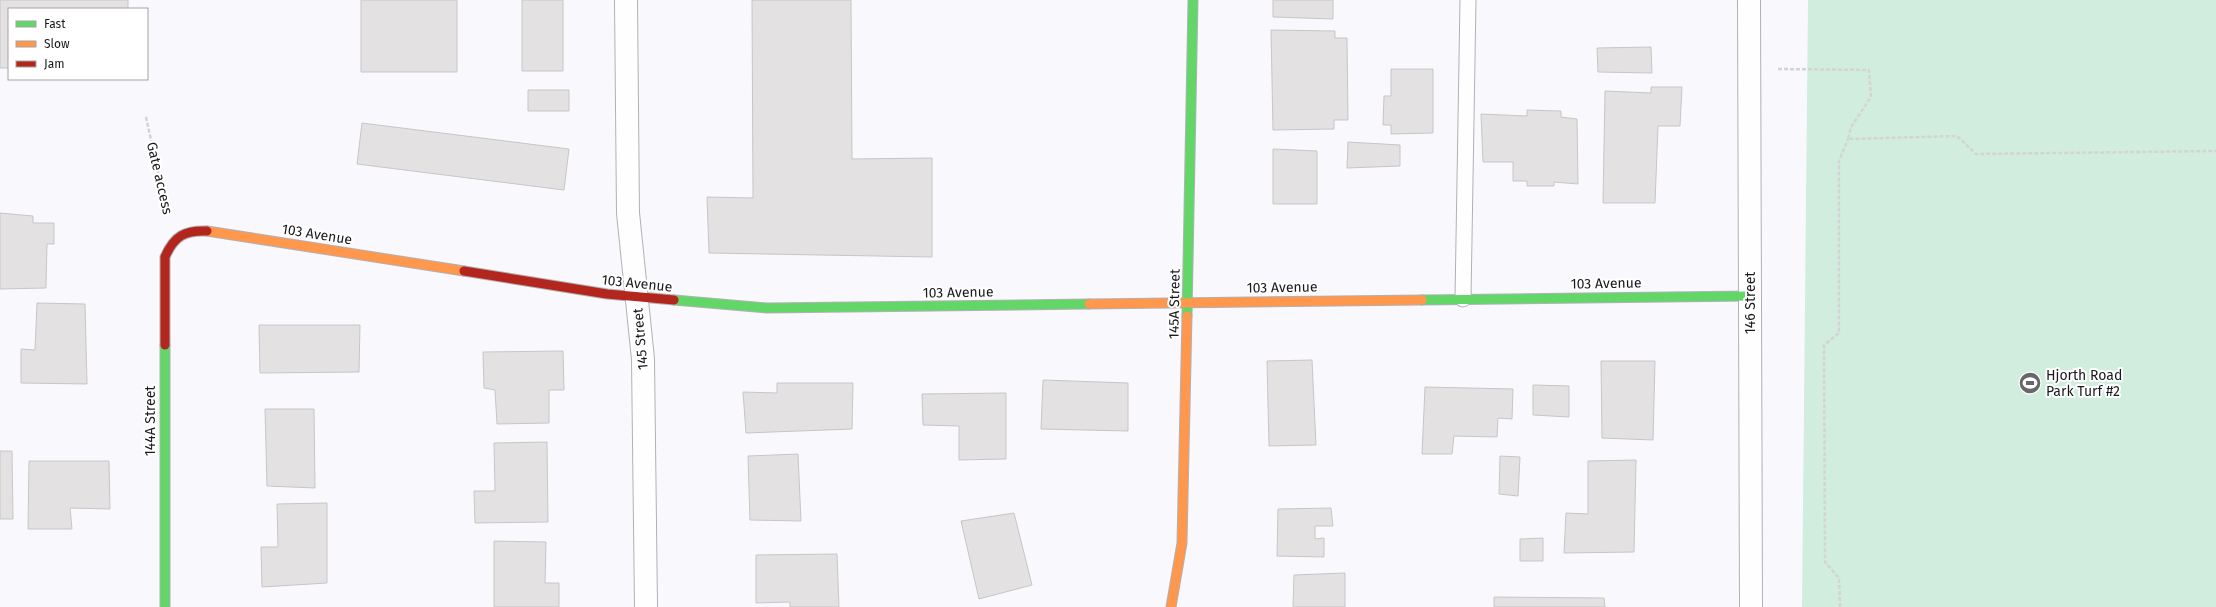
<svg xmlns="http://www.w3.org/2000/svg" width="2216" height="607" font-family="'Fira Sans',sans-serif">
  <rect width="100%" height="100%" fill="#f9f9fd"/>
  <path fill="#d1edde" d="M1808,0H2216V607H1802Z"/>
  <path fill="#e3e1e2" stroke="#c8c5c6" d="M0,0H128V9H9V68H0Z
    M361,0H457V72H361Z
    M522,0H563V71H522Z
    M752,0H851L852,159L932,158V257L709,253L707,197L753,198Z
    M1273,0H1333V19L1273,17Z
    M1271,30L1335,31V38H1347L1348,120H1334V129L1273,130Z
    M1651,47L1652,73L1598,72L1597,48Z
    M1391,69H1433V133L1391,134V125H1383L1384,96H1391Z
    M1651,87H1682L1680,126H1658L1655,203H1603L1605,91L1651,93Z
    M528,90H569V111H528Z
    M1527,110L1561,111V117L1577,119L1578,184L1554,182V186H1527V181H1513V162H1483L1481,114L1527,116Z
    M362,123L569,149L564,190L357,164Z
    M1348,142L1400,145V166L1347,168Z
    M1273,149L1317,151V204H1273Z
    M0,213L33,216V223H54V244H47L46,288L0,289Z
    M37,303L85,304L87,384L21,383V349L35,350Z
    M259,325H360L359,372L260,373Z
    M563,351L564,390H549V423L497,424L495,390L484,388L483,352Z
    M1312,360L1316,445L1269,446L1267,361Z
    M1601,361H1655L1653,440L1602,438Z
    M1043,380L1128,383V431L1041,429Z
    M777,383H853L852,429L746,433L743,392L777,393Z
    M1533,385L1569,386V417L1533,415Z
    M1425,387L1513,389L1512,419L1498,418L1497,437L1454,436L1452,454H1422Z
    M1006,393V459L959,460V426L923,425L922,394Z
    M265,409H314L315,488L267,486Z
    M547,442L548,522L475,523L474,491H495L494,443Z
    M0,451H12L13,519H0Z
    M798,454L801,521L750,520L748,456Z
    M1500,456L1520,457L1518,496L1499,494Z
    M1636,460L1634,552L1564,553L1566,513L1588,514V461Z
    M29,461H109L110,509L70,508L72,529H28Z
    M327,503V583L262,587L261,547H278L277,504Z
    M1331,508L1333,526H1315V539L1324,538V557L1277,556L1278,509Z
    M1014,513L1032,585L979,599L961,521Z
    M1543,538V561H1520V539Z
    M494,541L546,542L545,583H559V607H494Z
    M837,554L839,607H790V602L756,603V555Z
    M1345,573V607H1293L1294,575Z
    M1494,597L1604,598L1605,607H1494Z"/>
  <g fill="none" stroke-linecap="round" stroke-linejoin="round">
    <g stroke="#b1b1b5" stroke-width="17">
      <path id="lane" d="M1463,299L1468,0"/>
    </g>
    <g stroke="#b1b1b5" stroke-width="24">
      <path id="street" d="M626,0L628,213L643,359L646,607
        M1749,0L1751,607"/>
    </g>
    <g stroke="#b1b1b5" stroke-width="11">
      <path id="fast" d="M674,300L767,308L1089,304
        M1422,300L1750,296
        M1187,316L1193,0
        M165,345V607"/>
    </g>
    <g stroke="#b1b1b5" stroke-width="11">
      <path id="slow" d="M207,231L464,271
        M1089,304L1422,300
        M1171,607L1182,543L1187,316"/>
    </g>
    <g stroke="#b1b1b5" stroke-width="11">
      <path id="jam" d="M464,271L607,294L674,300
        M165,345V257C174,236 185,230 207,231"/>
    </g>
    <path stroke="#d4d4d5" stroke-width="2.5" stroke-dasharray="4 2" stroke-linecap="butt" d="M1778,69L1869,70L1871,97L1851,127L1848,139L1957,136L1976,154L2216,151
      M146,117L166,209
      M1840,607L1839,578L1825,562L1824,345L1839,333V161L1848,139"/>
    <use href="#lane" stroke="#fefeff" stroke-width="15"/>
    <use href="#street" stroke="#fefeff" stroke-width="22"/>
    <use href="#fast" stroke="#63d668" stroke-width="9"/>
    <use href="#slow" stroke="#ff974d" stroke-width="9"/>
    <use href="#jam" stroke="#b3261e" stroke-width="9"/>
  </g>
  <defs>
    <g id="stadium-disc" transform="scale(1.15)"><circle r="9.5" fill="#67676b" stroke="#fff"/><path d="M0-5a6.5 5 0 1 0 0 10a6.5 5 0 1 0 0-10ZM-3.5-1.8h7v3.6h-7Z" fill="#fff"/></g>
  </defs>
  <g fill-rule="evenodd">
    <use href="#stadium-disc" x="2030" y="383"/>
  </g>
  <g text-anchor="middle" stroke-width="4" stroke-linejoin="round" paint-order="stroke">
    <g font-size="14" fill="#19191d" stroke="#fff">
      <text transform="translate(160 178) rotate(77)" y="5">Gate access</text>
      <text transform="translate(317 234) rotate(9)" y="5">103 Avenue</text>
      <text transform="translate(637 283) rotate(6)" y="5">103 Avenue</text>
      <text transform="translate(1606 283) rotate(-1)" y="5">103 Avenue</text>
      <text transform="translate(1282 287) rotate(-1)" y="5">103 Avenue</text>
      <text transform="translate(958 292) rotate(-1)" y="5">103 Avenue</text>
      <text transform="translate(1750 303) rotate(-90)" y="5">146 Street</text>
      <text transform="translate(1174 304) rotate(-89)" y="5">145A Street</text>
      <text transform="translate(640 339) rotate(-95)" y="5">145 Street</text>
      <text transform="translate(150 421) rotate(-90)" y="5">144A Street</text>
    </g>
    <g font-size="14" fill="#19191d" stroke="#fff" text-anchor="start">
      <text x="2046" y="380">Hjorth Road<tspan x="2046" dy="16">Park Turf #2</tspan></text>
    </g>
  </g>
  <rect x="8" y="8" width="140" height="72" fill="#ffffff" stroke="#a3a3a5"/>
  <rect x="16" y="21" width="20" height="6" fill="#63d668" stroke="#a3a3a5"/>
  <text x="44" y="28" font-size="12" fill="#19191d">Fast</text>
  <rect x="16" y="41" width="20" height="6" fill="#ff974d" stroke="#a3a3a5"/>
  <text x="44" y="48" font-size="12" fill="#19191d">Slow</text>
  <rect x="16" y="61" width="20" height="6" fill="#b3261e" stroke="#a3a3a5"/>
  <text x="44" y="68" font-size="12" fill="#19191d">Jam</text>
</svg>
